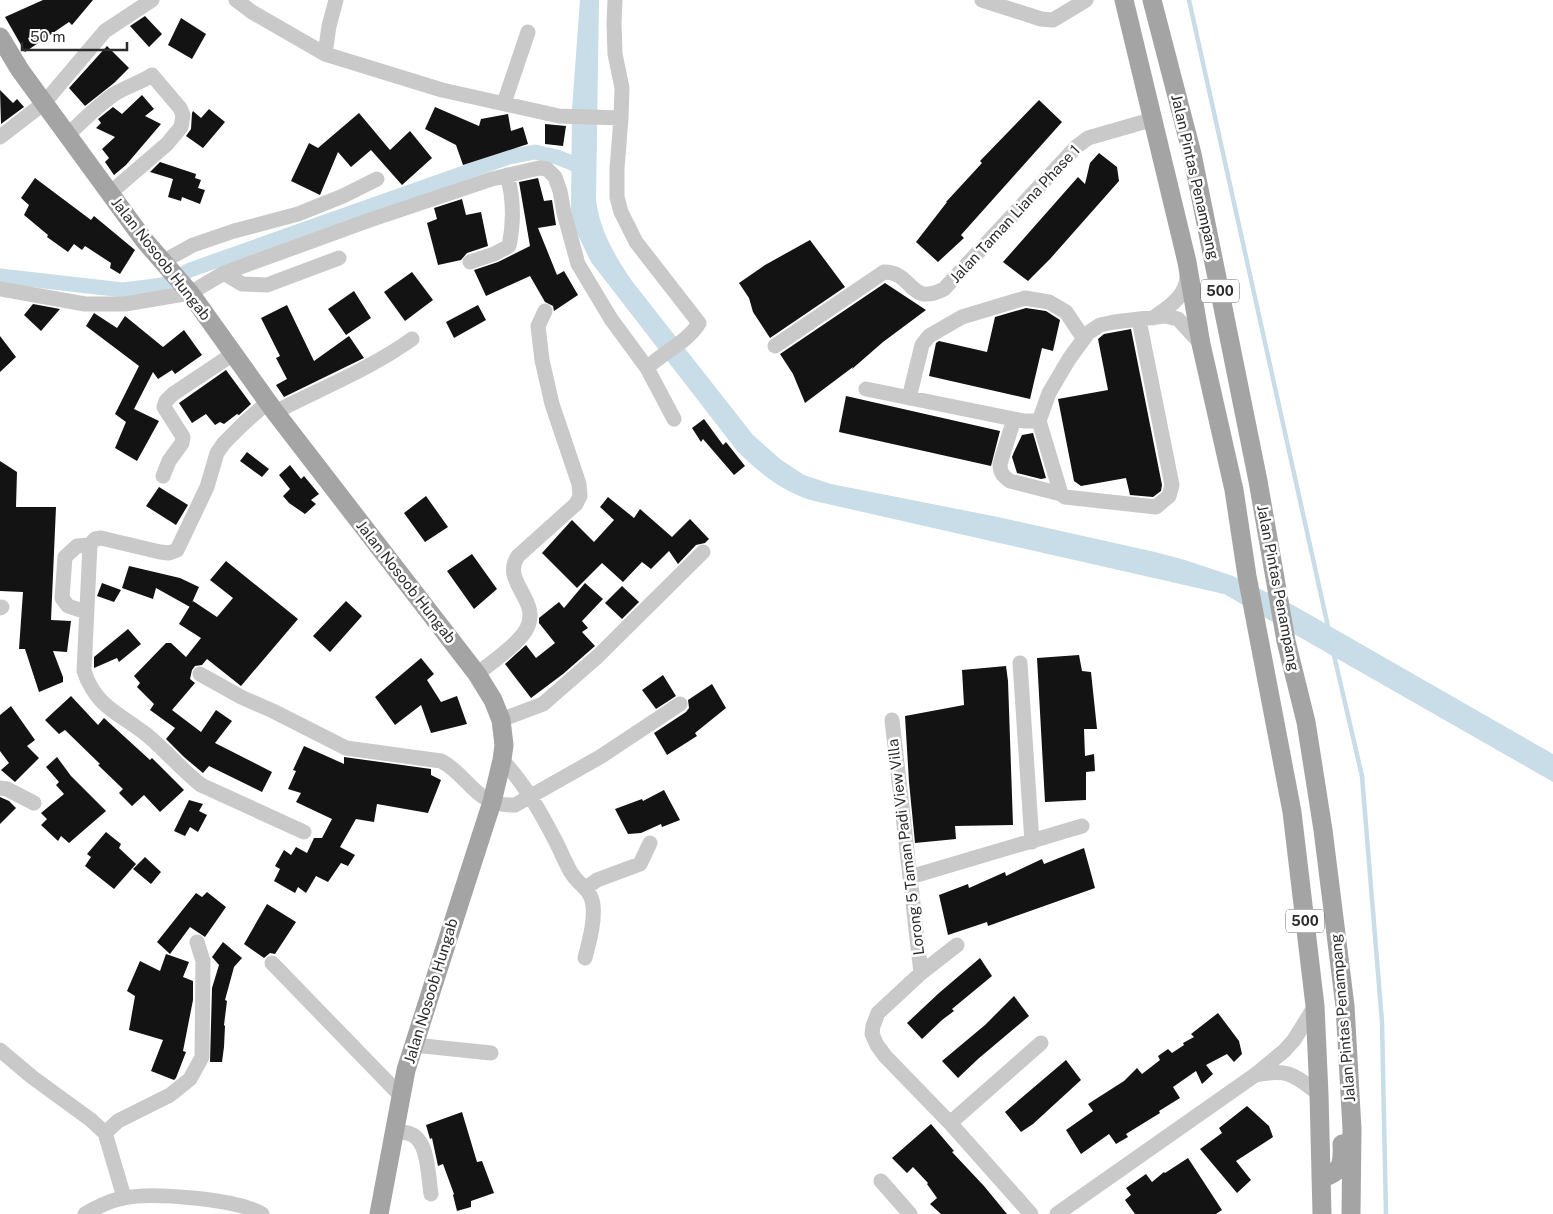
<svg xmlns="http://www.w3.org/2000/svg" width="1553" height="1214" font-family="'Public Sans',sans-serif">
  <rect width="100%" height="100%" fill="#fff"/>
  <path fill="#c8dde7" d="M580,0H599L596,199C599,229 615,256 632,281L753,435L780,459L804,475L831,484L998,517L1155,552L1185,560L1233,576L1293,605L1553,754V782L1224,594L810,500C779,489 761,474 738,452L591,262L575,229L571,210L572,109Z"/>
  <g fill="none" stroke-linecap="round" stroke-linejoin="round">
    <path stroke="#c8dde7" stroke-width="4.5" d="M1189,0L1329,631
      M1333,651L1362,776L1382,1022L1386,1214"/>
    <path stroke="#c8dde7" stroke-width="15" d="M0,276L123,290L163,285L190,270L509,157L535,152L557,157L584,168"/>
  </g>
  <path fill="#131313" d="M43,0H93L72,25L69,22L25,52L5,17Z
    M145,16L162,34L149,47L130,26Z
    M181,18L206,34L192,59L168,45Z
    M107,46L129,68L114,83L85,106L69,88Z
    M0,90L13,103L17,99L24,107L1,124Z
    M142,95L154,109L145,116L161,124L126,165L114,175L105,162L109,158L102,149L115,137L96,128L101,123L98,119L113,107L122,114Z
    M1039,100L1062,122L961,235L964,238L938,262L916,242L947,202H946L982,163L980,161Z
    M435,107L479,126L481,119L508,114L511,131L523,127L528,144L463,165L456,145L425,129Z
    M209,109L225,122L203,148L186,136L191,129L192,113L193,111L201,118Z
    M359,113L390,150L410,131L432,158L402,185L371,150L351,167L338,152L320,195L291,181L309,143L318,148Z
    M545,124L566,126L563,146L545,144Z
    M1099,153L1117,167L1119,181L1050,259L1028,281L1003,262L1078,177L1085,184L1090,163Z
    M160,162L196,174L195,178L201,180L198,188L205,190L200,204L182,197L181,201L168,197L173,179L150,172Z
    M35,178L91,220L94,216L135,250L120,274L110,268L111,263L85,246L82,250L74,244L68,252L47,237L48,235L24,215L29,205L21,198Z
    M538,178L544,201L552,200L556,225L538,228L557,275L564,271L578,295L554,311L553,306L545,302L530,276L486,296L474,270L498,262L530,246L519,182Z
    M462,199L466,215L481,212L488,246L467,253L461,260L438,265L427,223L437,219L434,208Z
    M810,240L845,287L770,338L753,312L749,298L739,283L765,265Z
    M412,272L433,300L405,321L384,292Z
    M885,283L926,310L883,342L852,369L853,367L805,403L793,374L780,354Z
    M354,291L371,318L346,335L328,309Z
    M33,304L60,309L41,331L24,315Z
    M287,305L314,361L349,336L364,358L284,397L276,385L287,379L276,358L280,356L261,318Z
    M478,305L486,320L454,338L446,322Z
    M1026,308L1046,311L1060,320L1053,351L1042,348L1030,399L929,376L936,343L939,341L987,352L995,317Z
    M94,313L117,328L125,316L163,347L184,330L202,355L175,374L172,370L158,379L153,372L134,409L159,421L137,461L115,448L126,422L115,414L139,366L86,326Z
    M1131,329L1162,485L1161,491L1153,497L1130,495L1126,478L1081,486L1074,481L1058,399L1108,390L1098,339L1104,334Z
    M0,336L16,357L0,372Z
    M226,370L251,404L239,415L237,414L224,424L220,422L215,425L206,414L192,423L179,403Z
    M846,396L1000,431L991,466L839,432Z
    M704,419L723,445L726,442L745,466L734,475L703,439L701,442L692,428Z
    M1033,433L1046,478L1041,479L1017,473L1012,457L1014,452L1022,435Z
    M247,452L269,469L262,477L240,461Z
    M0,461L17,472L16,507H56L51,620L71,621L67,652L53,651L63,677V682L39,692L25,649H19L23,592L0,591Z
    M290,465L301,479L304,476L319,494L311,500L316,504L305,514L289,503L283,496L290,489L279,475Z
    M159,487L188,505L176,525L146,506Z
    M426,496L448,527L425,542L404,513Z
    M608,497L634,518L640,509L672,537L690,519L709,539L705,543L696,545L678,564L669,551L651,569L642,562L623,582L602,563L577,588L542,553L572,520L594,542L614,520L600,507Z
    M472,554L497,589L474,609L447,571Z
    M226,561L298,619L241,686L207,659L202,665L195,666L192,670L190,679L195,683L172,710L201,732L216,710L232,721L215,743L272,772L262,792L209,766L203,773L184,757L166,739L175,728L150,710L154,704L137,687L140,683L134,676L166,643H171L186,657L201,638L179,624L193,601L217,617L233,598L210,580Z
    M129,566L180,578L199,587L190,607L156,588L153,599L122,588Z
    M102,583L121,590L114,602L97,596Z
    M585,583L603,599L582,621L588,628L582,632L595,646L563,674L531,698L505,664L526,645L536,658L555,643L539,623V618L559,602L564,608Z
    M622,586L639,602L622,619L605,603Z
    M346,601L362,616L330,652L313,636Z
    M128,629L141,644L119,662L117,658L94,668V657Z
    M1079,655L1082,671L1091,672L1097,729H1084L1085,756L1094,754L1095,771L1086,772V800L1045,802L1037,658Z
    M421,658L434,674L427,680L441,702L457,696L467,724L431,733L421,705L395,725L375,697Z
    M1006,666L1008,681L1013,825L955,826L956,839L915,843L909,782L905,716L964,705L962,670Z
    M663,675L676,696L656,709L642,690Z
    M712,684L726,708L695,733L697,736L667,755L654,733L686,712L689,708L688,700Z
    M71,696L98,725L104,718L150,760L152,758L184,790L160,812L144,795L132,806L119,793L123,789L98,765L100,764L65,730L59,734L45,720Z
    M11,706L35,740L27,746L39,758L15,782L1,770L9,763L0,751V715Z
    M304,746L344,764V757L431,769V775L441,780L428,813L377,804L374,822L356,819L340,847L355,855L348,866L341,863L328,882L316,876L306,893L298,887L295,893L274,881L280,869L275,866L284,850L291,855L296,847L307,853L314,838H322L332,819L296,802L301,793L288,789L296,771L293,770Z
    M57,757L71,776L106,811L69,843L61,836L58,841L41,825L47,819L41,813L64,794L56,785L59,782L46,767Z
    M664,790L680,820L662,827L661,824L641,833L628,834L615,809L642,799L643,801Z
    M0,797L9,801L16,808L0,824Z
    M189,800L203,804L199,811L207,815L198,832L190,827L185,836L174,831Z
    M106,832L121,844L119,848L136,864L114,889L85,866L91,857L87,854Z
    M1084,848L1095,888L988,926L987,922L948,935L939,895L968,884L969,888L1005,872L1006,876L1042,859L1044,864Z
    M145,857L161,872L151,884L133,869Z
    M207,892L226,907L205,937L190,927L170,954L157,942L196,893L202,897Z
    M267,904L296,922L275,954L270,953L264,958L244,944Z
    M223,942L242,958L234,967L225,1000L227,1001L224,1025L225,1026L224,1047L222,1062H210L212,988L219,965L212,957Z
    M166,954L189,962L183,977L193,981V1000L183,1051L186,1052L176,1078L174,1080L151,1071L163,1040L129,1030L135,996L127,991L140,961L160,971Z
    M980,958L992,976L952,1009L954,1011L942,1020L922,1039L907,1023L939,993Z
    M1014,996L1029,1016L978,1059L958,1078L942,1061L985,1025Z
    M1218,1013L1239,1041L1242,1054L1234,1062L1227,1054L1206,1065L1213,1074L1202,1084L1196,1071L1173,1087L1180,1098L1159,1111L1160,1113L1126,1134L1128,1137L1116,1144L1109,1134L1081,1154L1066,1130L1093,1111L1088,1104L1124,1081L1137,1068L1142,1074L1160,1060L1158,1056L1168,1049L1172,1053L1184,1045L1183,1043L1194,1037L1191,1034Z
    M1066,1060L1081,1080L1033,1124L1021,1132L1005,1112Z
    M1247,1106L1269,1126L1273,1137L1236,1161L1251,1180L1237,1193L1200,1149L1222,1133L1219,1128Z
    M462,1112L477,1162L482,1161L494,1193L471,1201V1207L457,1211L453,1195L454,1194L443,1164L438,1166L432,1138L430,1139L426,1125Z
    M931,1124L954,1151L952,1152L984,1186L1007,1214H941L930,1204L937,1198L927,1184L928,1183L913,1167L907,1173L892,1158Z
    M1188,1158L1222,1210L1216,1214H1135L1125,1200L1131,1195L1126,1188L1146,1174L1152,1182L1164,1172L1165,1173Z"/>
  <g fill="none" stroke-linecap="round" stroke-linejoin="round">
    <path stroke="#c9c9c9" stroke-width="15" d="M236,0L252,12L325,54L442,90L559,116L621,118L617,169V197L621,212L636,242L699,323C688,342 662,353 647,368
      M615,0L614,23L615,54L622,88L621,118
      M982,0L1041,19L1053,20L1086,0
      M325,54L329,26L336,0
      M504,103L528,32
      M68,135C82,121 96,107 113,95C125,87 140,83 152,75L180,108L183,115L181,127L167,144L110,193
      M0,137L44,103L105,31L152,0
      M162,262L193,245L234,231L298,214L343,196L377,179
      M470,262L494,254L509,246C514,222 514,199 507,175
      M224,273L242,284L267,285L339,258
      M0,289L85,304H125L190,293L224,273L367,221L492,179L539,168L547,169L555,177L560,191L564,213L578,264L611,319L647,368L674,419
      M1153,318C1165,310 1183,298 1186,283C1187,280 1187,275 1187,271
      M1139,320L1172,485L1169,496L1156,507L1065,497L1061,494L1039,421L1049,393L1069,359L1088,333L1100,325L1114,322L1165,316L1178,319L1201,344
      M775,346L884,272C914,272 908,307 944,289L1076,147L1088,138L1154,119
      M866,389L1024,421H1039
      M909,398L922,345L929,336L962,317L1025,298L1049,302L1066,312L1084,339
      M268,402L243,424L224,443L217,453L207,487L177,550L169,553L160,552L101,538L95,539L90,545L84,671C96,707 119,713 147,735C166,751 182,770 201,785L304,832
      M275,412C322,388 370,369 412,339
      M1014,419L1000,464C1000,473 1003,476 1010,481L1061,494
      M163,476L169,461L182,443L183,437L164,407L166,401L173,394L233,354
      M0,608L2,607
      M86,612L68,606L62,598L65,557L77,546L90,545
      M1020,663L1032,842
      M200,674L241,697L273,711L346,748L441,761C469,775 475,807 515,805L600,757L680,704
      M477,674C492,662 516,646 526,630C543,601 500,582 518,556L576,504L580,496L579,484L552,404L542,360L538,326L545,311
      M501,720L543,704L598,656L703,552
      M892,720L921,973
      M502,760C524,783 540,811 555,840C561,851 565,863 572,874C580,886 591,889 593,905C595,922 589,942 585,958
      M0,788L7,789L34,803
      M910,877L1082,826
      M586,888L597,880L640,864L650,843
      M957,945L921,973L878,1013L873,1026L872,1034L877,1045L885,1056L950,1123L1031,1214
      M272,963L401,1096
      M414,1045L491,1053
      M0,1050L32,1077L91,1120L105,1133L124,1197
      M1256,1075C1289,1068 1294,1075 1319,1094
      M950,1123L1041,1043
      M105,1133L118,1121L170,1095L190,1079L202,1057L203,961L197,942
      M394,1133C430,1126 427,1170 431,1194
      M881,1181L910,1214
      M85,1214C97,1207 110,1200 124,1198C153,1192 238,1199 262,1214
      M1057,1214L1255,1075L1284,1051L1294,1040L1315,1006"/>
    <path stroke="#a4a4a4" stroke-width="19" d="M1124,0L1187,262L1201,344L1234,490L1247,576L1292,812L1315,1006L1319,1094L1322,1214
      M1152,0L1192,154L1258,481L1286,641L1306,722L1323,830L1345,1006L1352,1129L1351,1214
      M0,37L20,70L144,240L190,293L275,412L477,674L493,700L501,720L504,745L502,760L492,802L452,926L406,1070L379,1214
      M1321,1178C1342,1173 1343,1163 1342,1144"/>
  </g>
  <g text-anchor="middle" stroke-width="5" stroke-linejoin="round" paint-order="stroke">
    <g fill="#fff" stroke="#6b6b6b" stroke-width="1">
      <rect x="1201" y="279.5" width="38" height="23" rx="4"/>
      <rect x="1286" y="909.5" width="38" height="23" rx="4"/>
    </g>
    <g font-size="14" font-weight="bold" fill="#2c2c2c">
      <text x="1220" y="296">500</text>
      <text x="1305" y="926">500</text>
    </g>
    <g font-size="15" fill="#2c2c2c" stroke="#fff">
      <text transform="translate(1195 177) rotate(77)" y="5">Jalan Pintas Penampang</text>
      <text transform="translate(1015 214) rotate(-47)" y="5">Jalan Taman Liana Phase 1</text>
      <text transform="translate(161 259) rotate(52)" y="5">Jalan Nosoob Hungab</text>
      <text transform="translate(406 582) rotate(52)" y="5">Jalan Nosoob Hungab</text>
      <text transform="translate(1278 588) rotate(79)" y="5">Jalan Pintas Penampang</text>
      <text transform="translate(906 847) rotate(-97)" y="5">Lorong 5 Taman Padi View Villa</text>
      <text transform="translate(431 991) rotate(-73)" y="5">Jalan Nosoob Hungab</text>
      <text transform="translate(1343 1018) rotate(-95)" y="5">Jalan Pintas Penampang</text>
    </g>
  </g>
  <path d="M22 42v8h105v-8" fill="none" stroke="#2c2c2c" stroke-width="2.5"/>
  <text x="30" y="42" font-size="15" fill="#2c2c2c" stroke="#ffffff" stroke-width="4" paint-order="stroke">50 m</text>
</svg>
